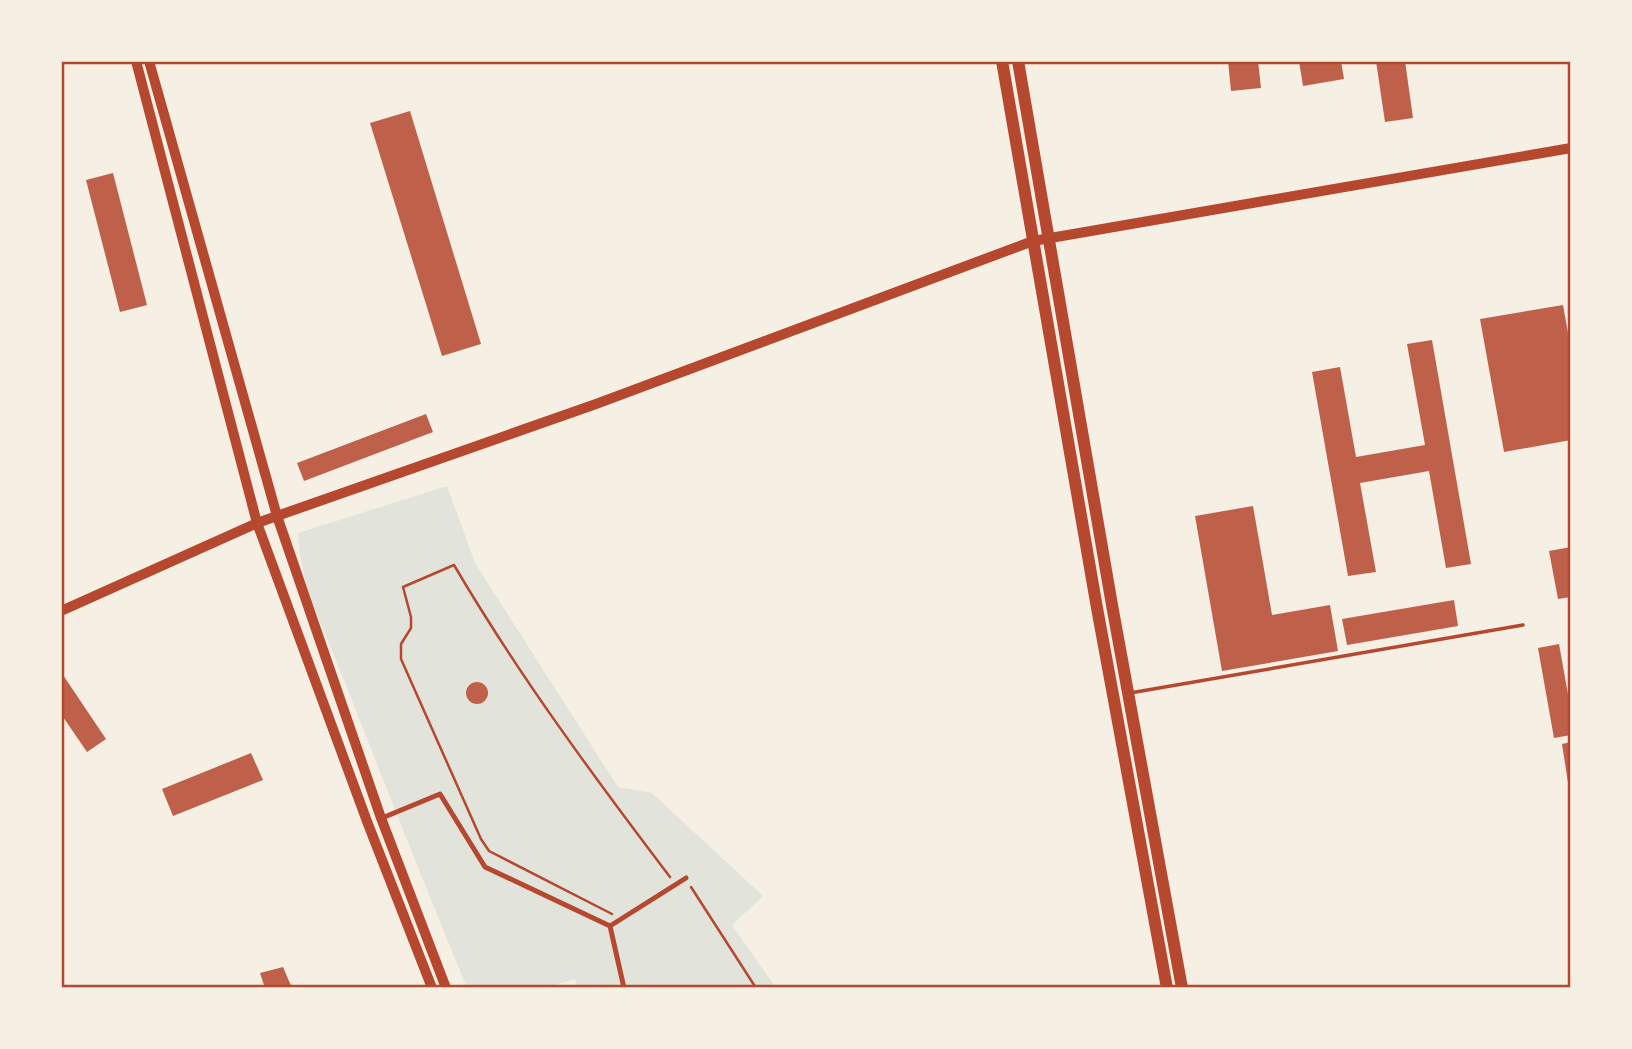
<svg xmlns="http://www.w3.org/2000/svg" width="1632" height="1049" font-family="'Noto Sans',sans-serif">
  <rect width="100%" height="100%" fill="#f6efe4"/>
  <path fill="#e2e4dc" d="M447,486L475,563L618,787L652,793L763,896L732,925L776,988H577L575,979L545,988H467C425,885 384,783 344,680C326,634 299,583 298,533Z"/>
  <path fill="#bf614a" d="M1228,61H1258L1261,88L1231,91Z
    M1299,61H1341L1344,79L1303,86Z
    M1376,61H1405L1413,118L1385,122Z
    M410,111L481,344L442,356L370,123Z
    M113,173L147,305L120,312L86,180Z
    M1563,305L1571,350V440L1504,452L1480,319Z
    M1432,340L1471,564L1446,568L1429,471L1360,483L1376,572L1348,576L1312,372L1340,367L1356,457L1425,445L1407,344Z
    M426,414L433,432L304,481L297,463Z
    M1253,506L1272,615L1330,605L1338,651L1222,671L1195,516Z
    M1571,547V597L1558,599L1549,551Z
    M1454,600L1458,626L1347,645L1342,619Z
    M1559,644L1571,711V735L1554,738L1538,648Z
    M61,672L106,739L87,752L61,714Z
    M466 693a11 11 0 1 1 22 0a11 11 0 1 1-22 0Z
    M1571,742V788L1569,789L1562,744Z
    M251,753L263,780L173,816L162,789Z
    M283,967L292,988H265L260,973Z"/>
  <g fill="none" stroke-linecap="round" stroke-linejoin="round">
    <path stroke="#b5482f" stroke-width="2.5" d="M691,887L756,988
      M612,914L489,851L481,839L401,659V644L411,628V617L403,587L454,565C518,674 594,777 670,877"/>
    <path stroke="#b5482f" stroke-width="3.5" d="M1130,693L1523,625"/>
    <path stroke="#b5482f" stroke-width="5" d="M382,818L440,794L485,867L610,926
      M610,926L686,878
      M610,926L624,988"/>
    <path stroke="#b5482f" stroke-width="10" d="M61,611L257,523L596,404L1033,241L1571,148"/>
    <path stroke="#b5482f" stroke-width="10" d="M136,61L257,523L368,824L432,988
      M149,61L277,516L381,818L446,988"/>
    <path stroke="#b5482f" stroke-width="12" d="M1002,61L1097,608L1167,988
      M1018,61L1112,605L1182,988"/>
  </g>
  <rect width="1632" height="1049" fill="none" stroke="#f6efe4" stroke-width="126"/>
  <rect x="63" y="63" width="1506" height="923" fill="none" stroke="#b5482f" stroke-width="2.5"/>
</svg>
